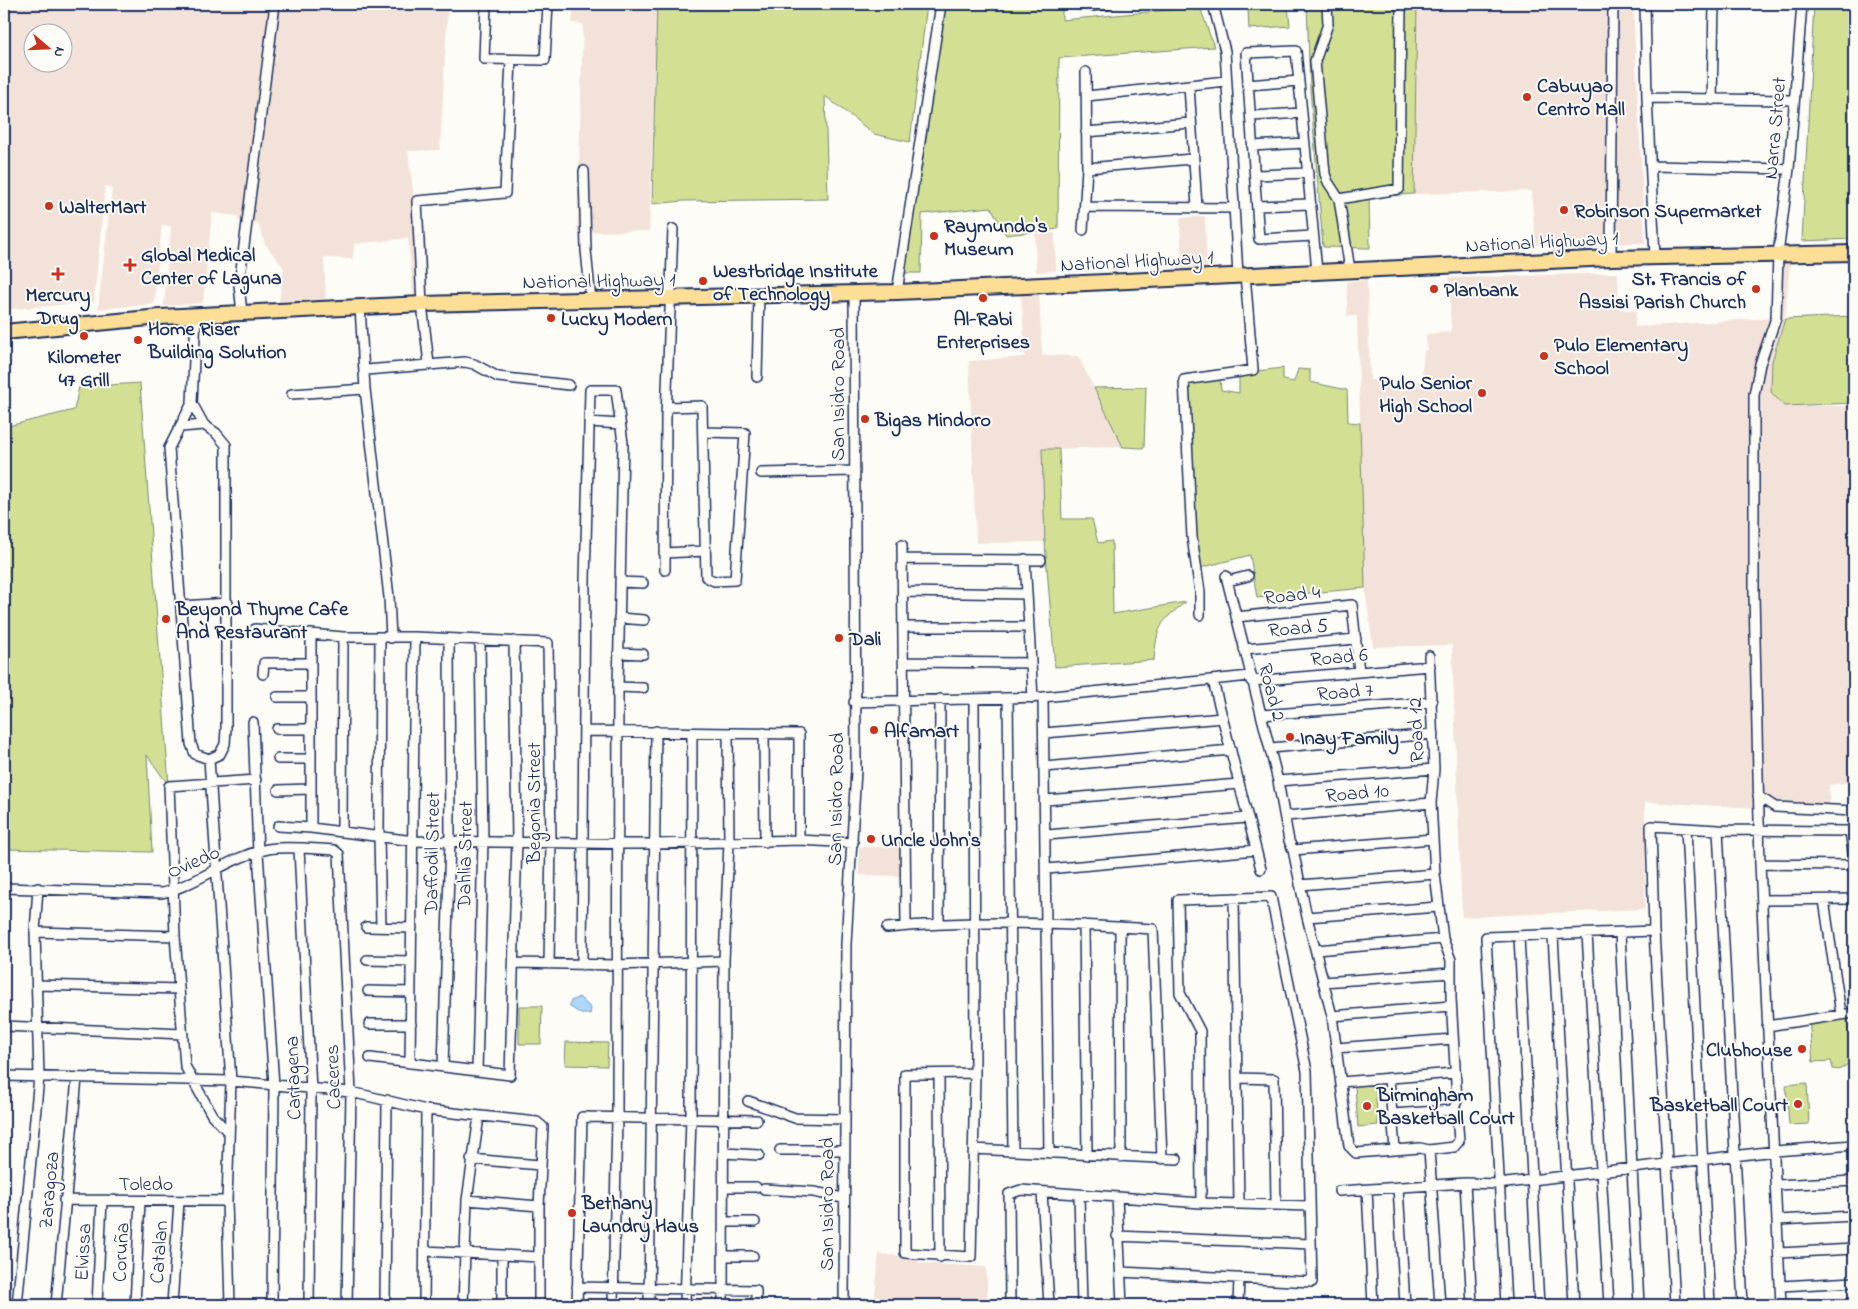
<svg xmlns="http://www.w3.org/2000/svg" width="1858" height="1309" font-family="'Indie Flower',sans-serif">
  <rect width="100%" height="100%" fill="#fdfcf7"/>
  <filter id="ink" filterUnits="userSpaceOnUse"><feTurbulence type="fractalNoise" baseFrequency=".02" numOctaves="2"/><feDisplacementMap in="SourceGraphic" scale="10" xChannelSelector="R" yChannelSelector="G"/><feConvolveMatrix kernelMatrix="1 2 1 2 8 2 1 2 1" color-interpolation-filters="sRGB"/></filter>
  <g filter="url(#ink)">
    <path fill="#f3e2d9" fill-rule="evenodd" d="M4,4H448L440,150L408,151L419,240L426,239L428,294H413L408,238L354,244L353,259L324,258L326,299L279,302L284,268L265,244L258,223L238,221V216L212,213L203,303L164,306L171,226L162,225L154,304L98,309L112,188L105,186L94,302L4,310ZM32,32H62V62H32Z
      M574,4H657L649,231L577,232L583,24L572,23Z
      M1417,4H1633L1645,243L1536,245L1531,191L1414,194Z
      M1205,216L1207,268L1182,269L1180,218Z
      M1055,233L1056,271L1036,272L1035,234Z
      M1790,263L1785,319L1772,361L1784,406H1854V782L1829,785L1830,812L1645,802V909L1462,917L1452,645L1373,647L1365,588L1357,316H1347V282L1367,279L1370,380L1421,381L1424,350H1427L1426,334L1451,332L1449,278L1618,273L1619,309L1636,311L1635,327L1771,318L1775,264Z
      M1021,290L1039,291L1042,355L1078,356L1123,447L1043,449L1045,542L976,543L969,361L1025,357Z
      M859,847H904V876L859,875Z
      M879,1254L918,1258L920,1263L986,1267L988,1305H874Z"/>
    <path fill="#d3e093" stroke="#778878" d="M657,4H927L910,142L874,134L825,96L828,199L683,201L652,204Z
      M945,4H1062V20L1200,7L1214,47L1059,58L1058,229L1006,235L991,207L922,214L921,273H904Z
      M1307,4H1417L1414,194L1369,197L1370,248L1323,247L1310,89Z
      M1814,4H1854V239L1802,241Z
      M1288,6L1290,26L1249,29L1248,9Z
      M1854,316V403L1784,406L1771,392L1772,361L1785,319Z
      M1283,368V380L1294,382L1298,369L1310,370V382L1347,390L1348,422L1360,423L1365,588L1257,598L1250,555L1196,569L1180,375L1219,370L1221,390L1239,393V373Z
      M140,383L169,786L147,755L152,852L4,849V427L74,410L79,387Z
      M1146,387L1144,448L1123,447L1094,388Z
      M1042,449H1059L1062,519H1092L1098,543L1112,541L1113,614L1186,602C1159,622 1157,627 1154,660L1055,667L1045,543Z
      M519,1006H542L541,1044H519Z
      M1846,1014L1853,1061L1839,1070L1833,1069L1831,1061L1813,1062L1809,1019Z
      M566,1042L608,1043L607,1066L565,1065Z
      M1807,1083L1809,1124L1789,1125L1786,1085Z
      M1375,1085L1378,1125L1358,1127L1355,1086Z"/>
    <path fill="#add6f8" stroke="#7393ba" d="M579,997L591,1008L590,1014H581L569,1006L571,1001Z"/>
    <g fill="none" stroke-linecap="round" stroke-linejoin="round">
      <g stroke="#1b2f5e" stroke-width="12">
        <path id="minor" d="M486,4L484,59L545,60L548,4
          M1091,4V6L1109,4
          M1213,4L1225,51L1238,275
          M1327,4L1328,24L1315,61L1325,174L1328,182L1339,199L1399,189L1401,4
          M1645,4L1647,98L1655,256
          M1247,85L1299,81
          M1189,86L1197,207
          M1087,96L1226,81
          M1647,98L1794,100
          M1712,100L1714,4
          M1251,116L1302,113
          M1086,132L1190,123
          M1252,146L1305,143
          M1652,166L1789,169
          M1087,168L1192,159
          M584,171L586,250L591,301
          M1255,175L1308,173
          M1339,199L1350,270
          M1257,206L1310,204
          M1085,207L1233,208
          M1083,230L1087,168L1086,72
          M1313,236L1259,239L1246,53L1296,51L1317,271
          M1611,258L1613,4
          M897,292L941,4
          M360,307L365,389L389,597L391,638
          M242,313L239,285L275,4
          M429,364L422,304L417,201L505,193L511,60
          M366,370L465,362L474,364L498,377L569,385
          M757,377L759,295
          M292,394L365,389
          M192,403L204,425L216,433L226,445V729L225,744L220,754L209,759L195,754L191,744L169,448L192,403L196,316
          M667,407L702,406L706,577L714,581L735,580L745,433L704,432
          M589,422L620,424
          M181,427L204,425
          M761,473L855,471
          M902,545L906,926
          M664,553L705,551
          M903,559L1041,560
          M1025,559L1033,698
          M665,570L666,417L673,229
          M1226,576L1278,781L1289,841L1293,850L1307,917L1332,1016L1349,1146L1356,1153L1420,1148L1429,1150L1454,1147L1459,1141L1457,1114L1453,1110L1457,1101L1451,998V960L1443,939L1435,874L1431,803L1434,769L1429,656
          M1228,581L1248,576
          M620,582L643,583
          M904,592L1027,594
          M182,606L228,603
          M1200,615V592L1192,537L1184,380L1253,370L1245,274
          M1236,617L1352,605L1359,672
          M619,618L644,620
          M904,627H1029
          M255,629L343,637H415L548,643L551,841L549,964
          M311,635V828
          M380,637L379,836L381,927
          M1244,649L1356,639
          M618,653L643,654
          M904,662L1031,663
          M263,674L264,663H310
          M1213,681L1261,869
          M1251,681L1430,666
          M618,687L643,688
          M277,697H310
          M1043,697L1049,1153
          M1008,698L1013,1151
          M974,699L975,1073L971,1257L905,1253V1074L975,1073
          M854,702L1043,697L1250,676
          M1261,715L1432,702
          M253,722L258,853L274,1085L272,1305
          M277,729H310
          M584,731L799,734V840
          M764,733L765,842
          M1044,733L1223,718
          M1270,748L1433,734
          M209,759L231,1081L227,1201L230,1305
          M278,759H310
          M1045,767L1231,750
          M1278,781L1434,769
          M278,790L310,789
          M1758,796L1775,807L1854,811
          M1046,800L1239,784
          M1286,816L1431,803
          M278,826L311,828L414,841L655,844L799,840L853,843
          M1686,829L1710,1305
          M1718,830L1743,1305
          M342,831L343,637
          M1047,835L1247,818
          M299,849L311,1090L309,1305
          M1293,850L1433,839
          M1760,864L1854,865
          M1047,869L1256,850
          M1300,885L1435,874
          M4,888L162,893C199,884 230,856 268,849C289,846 313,849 334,850L339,854L351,1092L347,1305
          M1234,898L1239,1204
          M1762,900L1854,899
          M1824,900L1841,1014
          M1307,917L1438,907
          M939,924L940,699
          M1084,925L1087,1155
          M366,927L412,928
          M1120,927L1121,1157
          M887,928C975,919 1065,924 1153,929L1162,1159
          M35,932L175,936
          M1620,933L1639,1305
          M1587,934L1609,1305
          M1553,936L1574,1305
          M1519,937L1539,1305
          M1316,950L1443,939
          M367,960L411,961
          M515,963L617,965L724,961
          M582,965L585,581L590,390H616L623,443L618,687L617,1118L613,1305
          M1323,982L1451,973
          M38,985L179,989
          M368,991L411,992
          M1332,1016L1451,1006
          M369,1024H411
          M4,1026L183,1034
          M1767,1026L1854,1013
          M1336,1048L1453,1039
          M370,1058L510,1075L517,841L514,641
          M410,1063L415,637
          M443,1067L450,841L449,640
          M477,1071L483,841L480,640
          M939,1074L940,1257
          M4,1076L231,1081L351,1092L426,1110L537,1122L543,1127L539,1206V1305
          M1238,1078L1274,1079L1276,1204
          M1389,1078L1395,1149
          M1341,1082L1454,1073
          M748,1101L795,1118L844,1119
          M1392,1114L1453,1110
          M228,1132L212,1115L185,1066L175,936L169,786L256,780
          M973,1149L1177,1159
          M780,1150H843
          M1429,1150L1440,1305
          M724,1153L759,1155
          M471,1159L540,1165
          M1465,1183L1472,1305
          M1777,1185L1854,1181
          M724,1187H756
          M1398,1187L1405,1305
          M764,1189L814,1192L843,1198
          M1367,1190L1373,1305
          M1339,1191L1465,1183L1498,1184L1775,1151L1854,1145
          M1042,1192L1049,1305
          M1079,1195L1082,1305
          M1117,1197L1122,1305
          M64,1200L227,1201
          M467,1200L539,1206
          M1778,1220L1854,1216
          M723,1222H755
          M1117,1236L1311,1244
          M425,1251L539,1257
          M1779,1253L1854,1249
          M502,1256V1305
          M723,1256H753
          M1121,1272L1312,1282L1307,1071L1271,897L1178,900L1180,993L1200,1031L1201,1203
          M1781,1286L1854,1282
          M577,1287L756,1290V1305
          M17,1305L39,1077L35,932L38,888
          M56,1305L77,1078
          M97,1305L102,1201
          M135,1305L140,1201
          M172,1305L179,1201
          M385,1305L387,1100
          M424,1305L426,1110
          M463,1305L467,1200L479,1117
          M577,1305L582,1117L757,1120
          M649,1305L656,731
          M685,1305L691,1118L692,733
          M723,1305L724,961L729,842L728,733
          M844,1305L846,944L856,770L854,293
          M1010,1305L1009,1194L1021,1190L1201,1203L1310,1206
          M1238,1305L1239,1278
          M1506,1305L1486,937L1654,931
          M1675,1305L1654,931L1651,826L1718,830L1850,831L1854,859
          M1781,1305L1760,864L1754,594V395L1760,364L1776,318L1778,254L1789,169L1802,4"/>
      </g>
      <g stroke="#1b2f5e" stroke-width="18">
        <path id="highway" d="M4,332L160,317L422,304L897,292L1611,258L1854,253"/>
      </g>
      <use href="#minor" stroke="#fdfcf7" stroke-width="9"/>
      <use href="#highway" stroke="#fcde96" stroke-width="14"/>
    </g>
  </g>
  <g fill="#c8321e" stroke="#fdfcf7" stroke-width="2">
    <circle cx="1527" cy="97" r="5"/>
    <circle cx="49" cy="206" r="5"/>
    <circle cx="1564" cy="210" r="5"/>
    <circle cx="934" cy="236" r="5"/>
    <path d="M127.5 257.5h5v5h5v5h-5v5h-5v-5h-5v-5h5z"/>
    <path d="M55.5 266.5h5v5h5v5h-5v5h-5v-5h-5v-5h5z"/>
    <circle cx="703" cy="281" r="5"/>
    <circle cx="1434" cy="289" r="5"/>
    <circle cx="1756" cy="289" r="5"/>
    <circle cx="983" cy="298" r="5"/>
    <circle cx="551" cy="318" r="5"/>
    <circle cx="84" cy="336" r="5"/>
    <circle cx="138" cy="340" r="5"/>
    <circle cx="1544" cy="356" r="5"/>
    <circle cx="1482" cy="393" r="5"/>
    <circle cx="865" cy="419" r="5"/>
    <circle cx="166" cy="619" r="5"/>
    <circle cx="839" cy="638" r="5"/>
    <circle cx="874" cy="730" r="5"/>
    <circle cx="1290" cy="737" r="5"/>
    <circle cx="871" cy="839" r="5"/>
    <circle cx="1802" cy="1049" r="5"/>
    <circle cx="1798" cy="1104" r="5"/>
    <circle cx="1367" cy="1106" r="5"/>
    <circle cx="572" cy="1213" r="5"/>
  </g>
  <g text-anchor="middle" stroke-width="4" stroke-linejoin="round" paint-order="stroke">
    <g font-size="20" font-weight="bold" fill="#1b2f5e" stroke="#fdfcf7" text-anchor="start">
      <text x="1537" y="92">Cabuyao<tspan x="1537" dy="23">Centro Mall</tspan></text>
      <text x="59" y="213">WalterMart</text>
      <text x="1574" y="217">Robinson Supermarket</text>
      <text x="944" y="232">Raymundo's<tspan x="944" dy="23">Museum</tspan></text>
      <text x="141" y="261">Global Medical<tspan x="141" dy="23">Center of Laguna</tspan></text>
      <text x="713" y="277">Westbridge Institute<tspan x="713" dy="23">of Technology</tspan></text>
      <text x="1746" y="285" text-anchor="end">St. Francis of<tspan x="1746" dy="23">Assisi Parish Church</tspan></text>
      <text x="1444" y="296">Planbank</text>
      <text x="58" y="301" text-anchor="middle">Mercury<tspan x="58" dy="23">Drug</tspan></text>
      <text x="561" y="325">Lucky Modern</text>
      <text x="983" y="325" text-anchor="middle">Al-Rabi<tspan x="983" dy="23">Enterprises</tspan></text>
      <text x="148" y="335">Home Riser<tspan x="148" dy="23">Building Solution</tspan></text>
      <text x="1554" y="351">Pulo Elementary<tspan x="1554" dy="23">School</tspan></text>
      <text x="84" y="363" text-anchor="middle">Kilometer<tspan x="84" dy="23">47 Grill</tspan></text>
      <text x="1472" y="389" text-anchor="end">Pulo Senior<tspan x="1472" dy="23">High School</tspan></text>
      <text x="875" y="426">Bigas Mindoro</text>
      <text x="176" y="615">Beyond Thyme Cafe<tspan x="176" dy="23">And Restaurant</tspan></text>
      <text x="849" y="645">Dali</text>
      <text x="884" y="737">Alfamart</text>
      <text x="1300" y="744">Inay Family</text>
      <text x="881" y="846">Uncle John's</text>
      <text x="1792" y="1056" text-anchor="end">Clubhouse</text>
      <text x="1377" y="1101">Birmingham<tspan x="1377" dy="23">Basketball Court</tspan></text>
      <text x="1788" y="1111" text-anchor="end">Basketball Court</text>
      <text x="582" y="1209">Bethany<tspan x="582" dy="23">Laundry Haus</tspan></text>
    </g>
    <g font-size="20" fill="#1b2f5e" stroke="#fdfcf7">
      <text transform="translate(1774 128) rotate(-85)" y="7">Narra Street</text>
      <text transform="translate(1542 241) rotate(-3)" y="7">National Highway 1</text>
      <text transform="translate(1137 260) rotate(-3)" y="7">National Highway 1</text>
      <text transform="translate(599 280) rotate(-1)" y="7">National Highway 1</text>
      <text transform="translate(837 394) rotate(-90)" y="7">San Isidro Road</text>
      <text transform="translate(1292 594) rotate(-6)" y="7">Road 4</text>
      <text transform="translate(1298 627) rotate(-5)" y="7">Road 5</text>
      <text transform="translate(1339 656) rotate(-5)" y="7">Road 6</text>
      <text transform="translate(1345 691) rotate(-4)" y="7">Road 7</text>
      <text transform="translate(1273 692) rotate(75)" y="7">Road 2</text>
      <text transform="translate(1415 730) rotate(-92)" y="7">Road 12</text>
      <text transform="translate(1357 792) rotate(-5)" y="7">Road 10</text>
      <text transform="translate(835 799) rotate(-89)" y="7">San Isidro Road</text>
      <text transform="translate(533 803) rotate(-90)" y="7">Begonia Street</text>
      <text transform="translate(431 853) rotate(-89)" y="7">Daffodil Street</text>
      <text transform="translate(464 855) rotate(-89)" y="7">Dahlia Street</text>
      <text transform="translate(193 861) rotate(-24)" y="7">Oviedo</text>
      <text transform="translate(332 1077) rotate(-92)" y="7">Caceres</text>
      <text transform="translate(292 1078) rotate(-92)" y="7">Cartagena</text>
      <text x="146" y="1190">Toledo</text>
      <text transform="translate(48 1190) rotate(-85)" y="7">Zaragoza</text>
      <text transform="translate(826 1204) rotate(-90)" y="7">San Isidro Road</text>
      <text transform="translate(82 1252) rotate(-87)" y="7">Elvissa</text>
      <text transform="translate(120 1252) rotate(-87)" y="7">Coruña</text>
      <text transform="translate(158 1252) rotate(-86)" y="7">Catalan</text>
    </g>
  </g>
  <rect width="1858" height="1309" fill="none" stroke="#fdfcf7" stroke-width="20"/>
  <rect x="10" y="10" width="1838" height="1289" fill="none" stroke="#1b2f5e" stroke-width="2" filter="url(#ink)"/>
  <g transform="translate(48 48) rotate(109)"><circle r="24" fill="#fdfcf7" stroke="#a3aaba"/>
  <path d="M0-4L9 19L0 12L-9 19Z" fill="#c8321e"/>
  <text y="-8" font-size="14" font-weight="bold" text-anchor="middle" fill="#1b2f5e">N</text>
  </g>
</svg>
